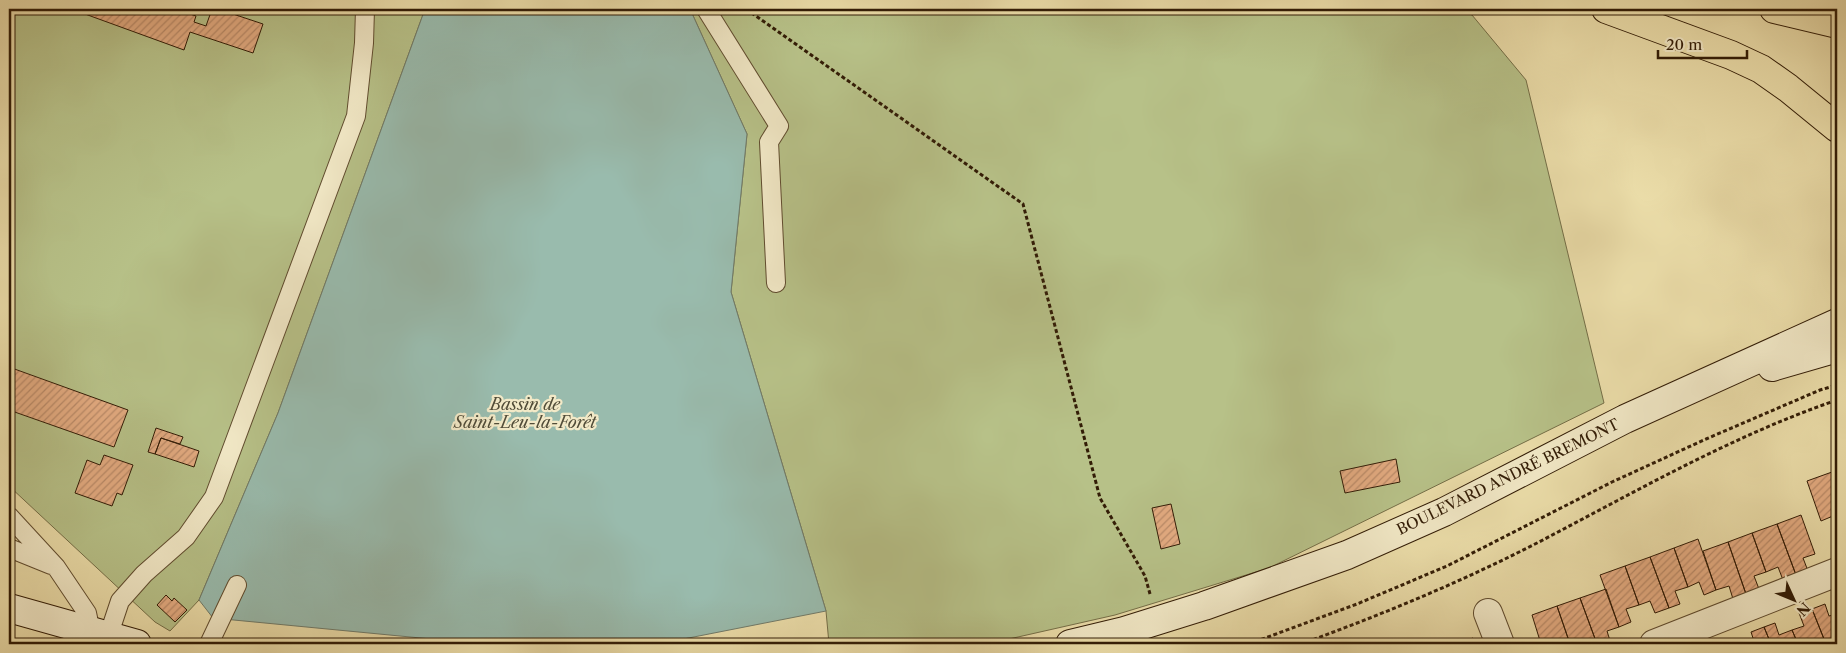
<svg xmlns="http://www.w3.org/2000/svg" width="1846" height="653" font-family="'Libre Caslon Text',serif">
  <defs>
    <pattern id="building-hatch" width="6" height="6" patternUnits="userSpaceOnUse" patternTransform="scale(1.25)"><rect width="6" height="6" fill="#e3ab81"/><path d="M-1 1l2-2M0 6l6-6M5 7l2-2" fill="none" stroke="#b98a68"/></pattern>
  </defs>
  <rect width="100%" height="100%" fill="#ebdda9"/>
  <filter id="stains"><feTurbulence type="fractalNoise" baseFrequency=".004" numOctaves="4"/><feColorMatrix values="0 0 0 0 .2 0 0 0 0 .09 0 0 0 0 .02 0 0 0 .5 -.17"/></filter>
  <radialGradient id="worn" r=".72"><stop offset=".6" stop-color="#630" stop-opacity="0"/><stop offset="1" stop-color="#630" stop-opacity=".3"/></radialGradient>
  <path fill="#b7c188" stroke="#746e47" d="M9,9H425L278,413L199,600L170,631L155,622L9,486Z
    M690,9H1457L1472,15L1526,80L1604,403L1269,568L1115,615L987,644H829L826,611L731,292L747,134Z"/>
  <path fill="#99bbad" stroke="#707b6a" d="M425,9H690L747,134L731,292L826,611L658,644H483L213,618L199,600L278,413Z"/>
  <path fill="url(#building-hatch)" stroke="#321c06" d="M75,9H175L196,16L194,22L206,26L212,9H218L263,24L253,53L190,32L184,50L74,10Z
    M9,367L128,410L114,447L9,410Z
    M156,428L183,437L180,444L161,438L155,454L148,452Z
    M161,438L199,451L194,467L155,454Z
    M104,455L133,465L122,495L117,493L112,506L75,493L87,460L100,465Z
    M1396,459L1400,482L1345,493L1340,471Z
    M1837,470V487L1832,472Z
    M1832,472L1837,487V527L1833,516L1821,521L1807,481Z
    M1171,504L1180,544L1161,549L1152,508Z
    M1801,515L1815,554L1803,558L1808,571L1796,575L1777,524Z
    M1777,524L1796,575L1783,580L1778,567L1766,572L1752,533Z
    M1752,533L1766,572L1754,576L1759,589L1746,594L1728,542Z
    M1698,539L1716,590L1704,595L1699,582L1688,587L1674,548Z
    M1728,542L1746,594L1733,599L1729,586L1716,590L1703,551Z
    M1674,548L1688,587L1675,591L1680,604L1669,608L1650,557Z
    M1650,557L1669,608L1655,613L1650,601L1639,605L1625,566Z
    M1625,566L1639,605L1626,609L1631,622L1619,627L1600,575Z
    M1606,589L1619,627L1607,631L1611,644H1597L1580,598Z
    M166,595L172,601L174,598L187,610L175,622L157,605Z
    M1580,598L1597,644H1583L1582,640L1570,644L1557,606Z
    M1825,604L1829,616L1837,614V644H1826L1812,609Z
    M1557,606L1570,644H1541L1532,615Z
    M1812,609L1826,644H1798L1792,630L1804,626L1799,613Z
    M1775,623L1779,635L1792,630L1798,644H1771L1764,627Z
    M1764,627L1771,644H1755L1751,632Z
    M1473,638L1475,644H1454Z"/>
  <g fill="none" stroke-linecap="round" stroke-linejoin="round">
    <g stroke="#604c2f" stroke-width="20">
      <path id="lane" d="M706,9L779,126L769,142L776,283
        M9,516L56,567L87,613L91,632
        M9,548L51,565
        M108,637L120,601L144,574L186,537L214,497L356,116L364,43L365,9
        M209,644L237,585"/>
    </g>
    <g stroke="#604c2f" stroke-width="30">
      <path id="street" d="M1488,613L1500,644
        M1654,644L1837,572"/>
    </g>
    <g stroke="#321c06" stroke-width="30">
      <path id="secondary" d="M1772,367L1837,348
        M9,608L137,644
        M1070,644L1124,631L1204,606L1347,555L1444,512L1625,419L1837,323"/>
    </g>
    <g stroke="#321c06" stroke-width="30">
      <path id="highway" d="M1606,9L1731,55L1761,69L1788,88L1837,128
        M1774,9L1837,24"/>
    </g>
    <path stroke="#321c06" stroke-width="3" stroke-dasharray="4 2.5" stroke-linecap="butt" d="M746,9L1023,204L1100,498L1145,576L1150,594
      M1249,644L1357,604L1447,566L1612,482L1706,439L1820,390L1837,385
      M1301,644C1381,615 1461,582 1537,543C1635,492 1732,436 1837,400"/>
    <use href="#lane" stroke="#f2e9c7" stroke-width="18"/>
    <use href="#street" stroke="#f2e9c7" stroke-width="28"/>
    <use href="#secondary" stroke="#f2e9c7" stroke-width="28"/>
    <use href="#highway" stroke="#ebdda9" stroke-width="28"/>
  </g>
  <g text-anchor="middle" stroke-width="4.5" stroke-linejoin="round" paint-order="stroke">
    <g font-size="15" fill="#321c06" stroke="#f2e9c7">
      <text transform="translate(1508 477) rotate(-26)" y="5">BOULEVARD ANDRÉ BREMONT</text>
    </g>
    <g font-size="16" font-style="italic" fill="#514c38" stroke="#f2e9c7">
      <text x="525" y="410">Bassin de<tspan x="525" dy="18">Saint-Leu-la-Forêt</tspan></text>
    </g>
  </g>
  <rect width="1846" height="653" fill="none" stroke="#ebdda9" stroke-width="30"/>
  <rect x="10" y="10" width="1826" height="633" fill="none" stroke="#321c06" stroke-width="2.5"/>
  <rect x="15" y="15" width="1816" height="623" fill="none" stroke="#321c06"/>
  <g transform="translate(1794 600) rotate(134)" stroke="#f2e9c7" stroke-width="4" paint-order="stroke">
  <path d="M0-4L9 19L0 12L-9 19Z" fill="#321c06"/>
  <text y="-8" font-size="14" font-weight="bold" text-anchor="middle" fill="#321c06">N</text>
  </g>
  <path d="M1658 50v8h89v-8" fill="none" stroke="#321c06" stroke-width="2.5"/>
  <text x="1666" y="50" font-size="15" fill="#321c06" stroke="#f2e9c7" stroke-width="4" paint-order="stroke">20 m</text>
  <rect width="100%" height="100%" filter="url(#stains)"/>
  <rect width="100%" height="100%" fill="url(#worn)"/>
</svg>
